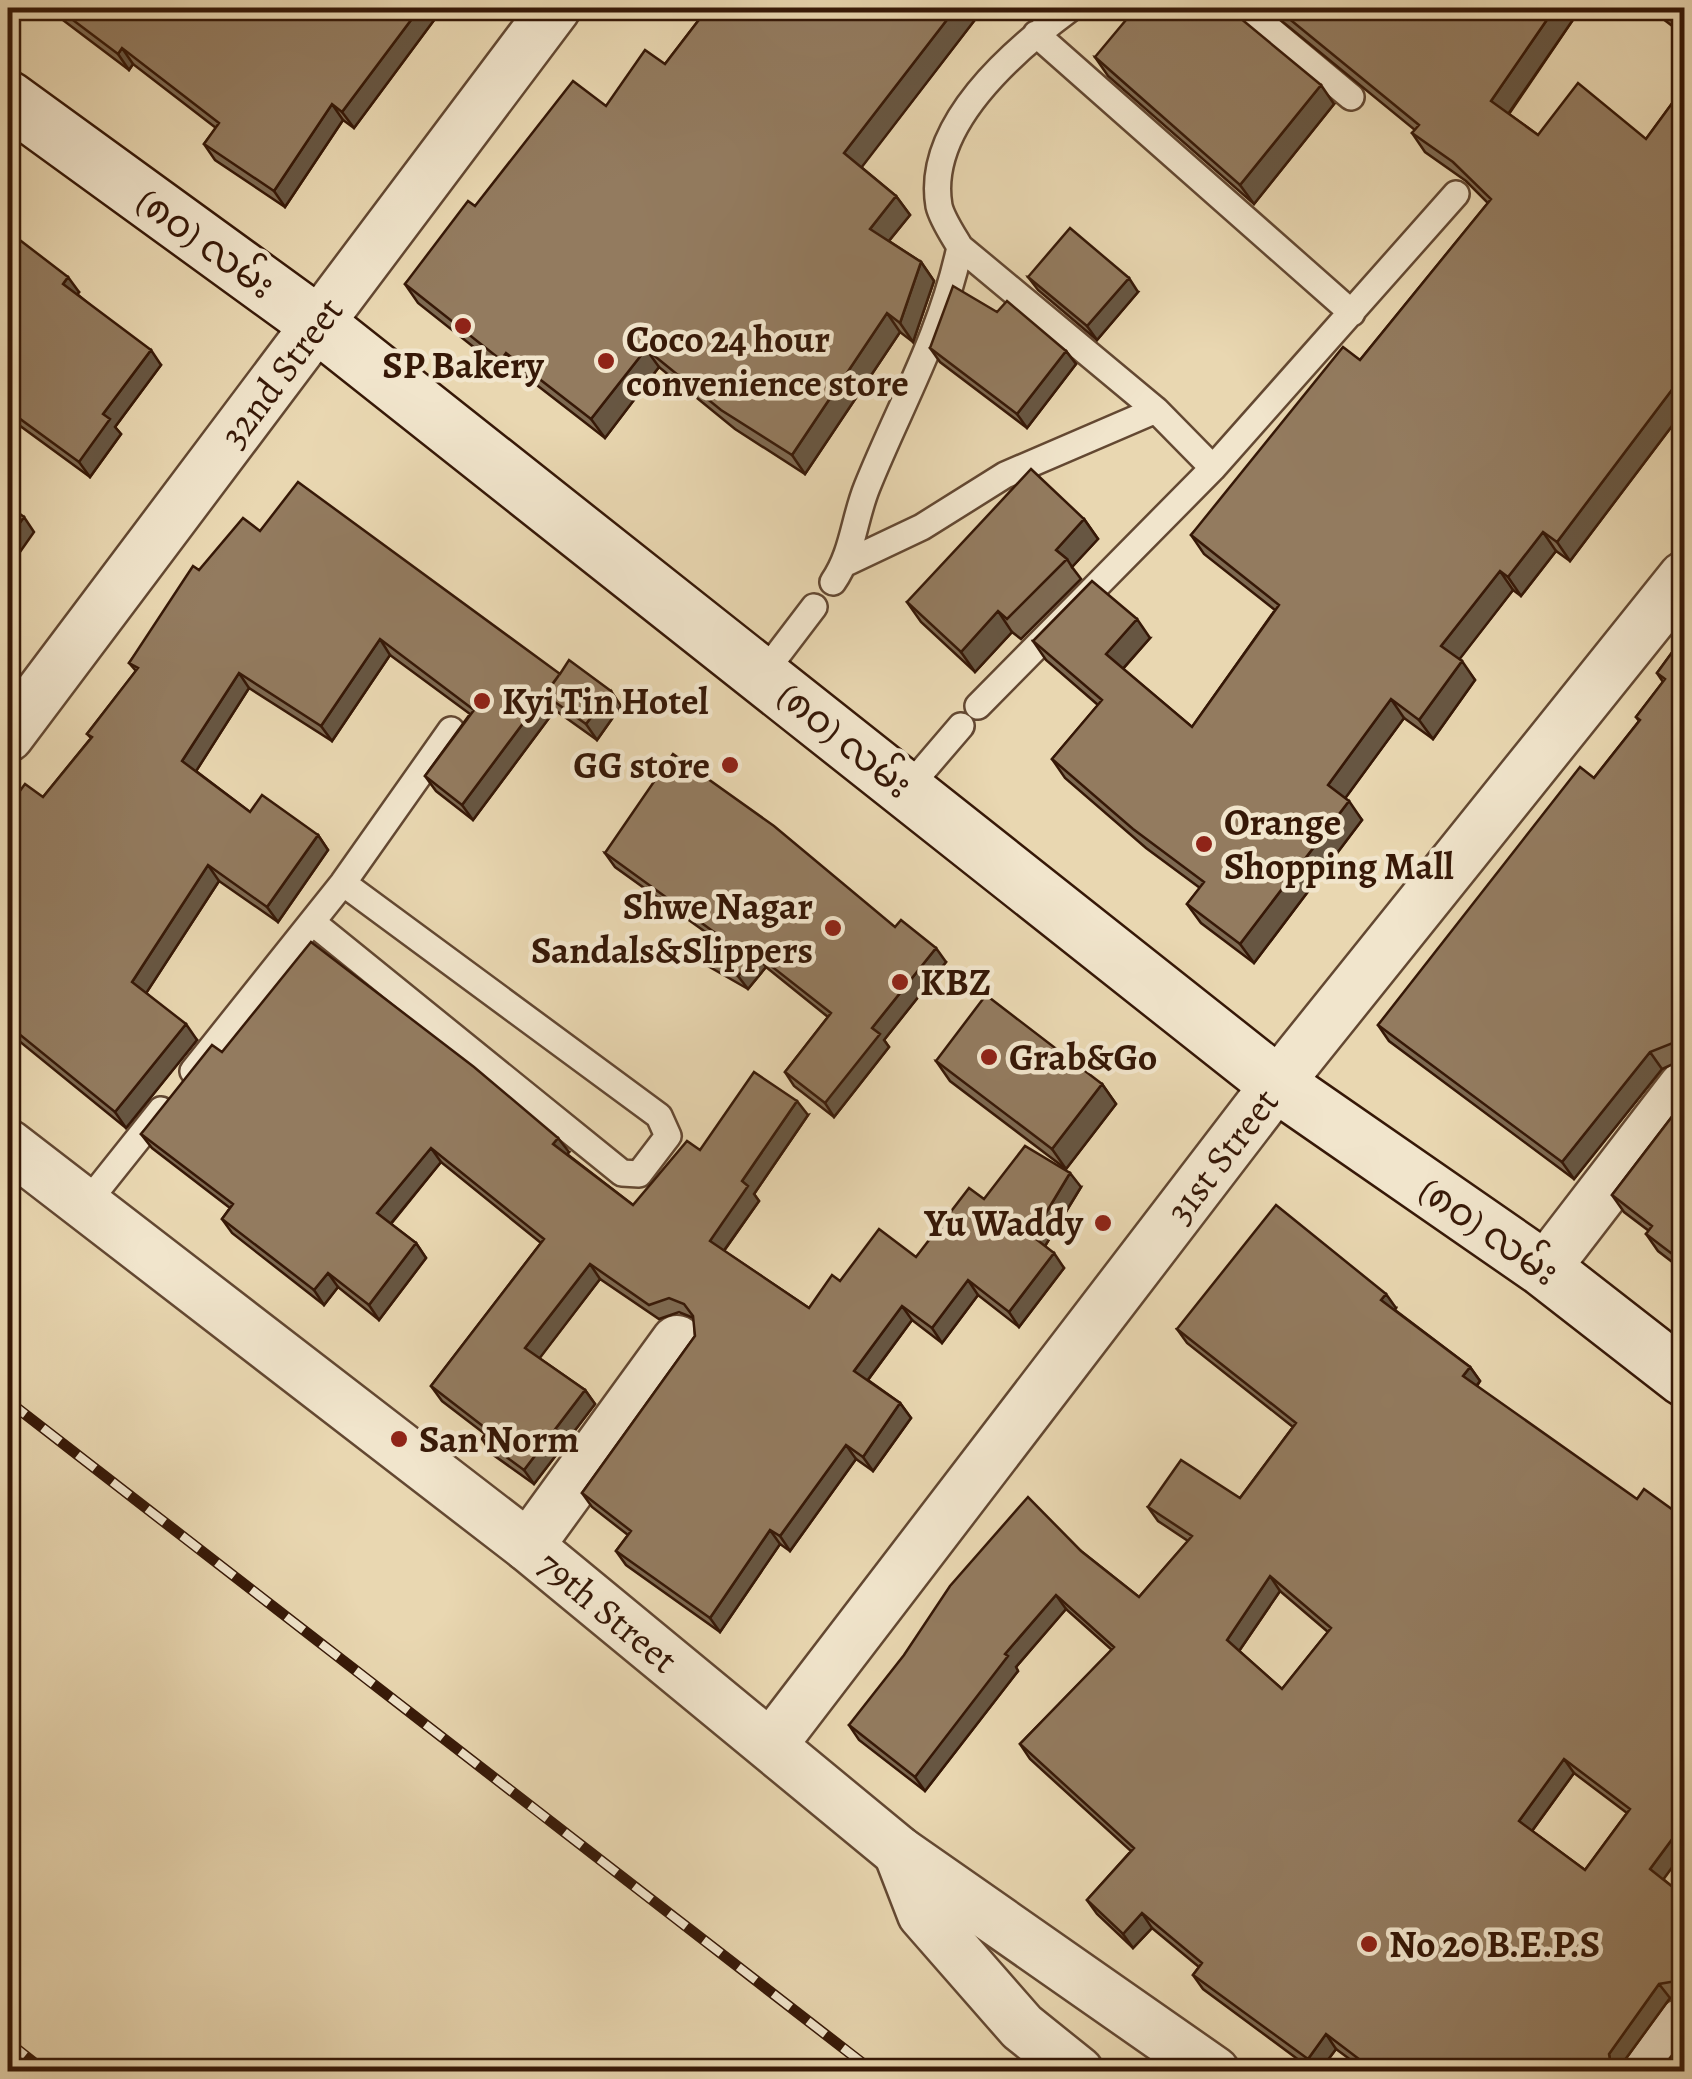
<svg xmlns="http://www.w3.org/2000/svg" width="1692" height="2079" font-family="Alegreya,'Noto Sans Myanmar',serif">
  <rect width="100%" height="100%" fill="#e9d7b1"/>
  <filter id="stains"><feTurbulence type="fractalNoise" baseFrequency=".002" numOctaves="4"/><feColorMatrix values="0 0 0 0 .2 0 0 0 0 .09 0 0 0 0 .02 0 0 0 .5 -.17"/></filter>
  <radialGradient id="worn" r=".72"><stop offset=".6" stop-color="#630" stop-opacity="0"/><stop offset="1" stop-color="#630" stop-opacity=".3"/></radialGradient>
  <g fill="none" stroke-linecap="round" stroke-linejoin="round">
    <g stroke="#634832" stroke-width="30">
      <path id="lane" d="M1244,8L1351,97
        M1036,34L1352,313
        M960,247L1156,410L1213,468L1456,194
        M846,563L922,527L1005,475L1156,410
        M833,582C853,553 854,519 867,487C900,405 941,336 960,247C953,235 942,219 939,206C925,125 1014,50 1071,8
        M763,674L814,607
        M978,706L1213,468
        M907,789L961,726
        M312,922L622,1173L639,1174L668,1136L659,1116L343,883
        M193,1071L343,883L451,730
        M86,1204L161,1110"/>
    </g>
    <g stroke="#634832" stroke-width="55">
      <g id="street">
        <path id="s1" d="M8,736L555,8"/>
        <path id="s2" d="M8,1145L528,1546L899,1852L1214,2072"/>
        <path d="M1544,1269L1684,1087"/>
        <path d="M528,1546L677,1341"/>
        <path id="s3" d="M771,1745L1277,1084L1684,577"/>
        <path d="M899,1852L923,1914L1022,2027L1078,2072"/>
        <path d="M1647,2072L1682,2024"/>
      </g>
    </g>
    <g stroke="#361807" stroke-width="60">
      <path id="secondary" d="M8,99L315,322L1277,1084L1544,1269L1684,1378"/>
    </g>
    <use href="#lane" stroke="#f1e5cc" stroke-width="25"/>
    <use href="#street" stroke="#f1e5cc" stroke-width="50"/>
    <use href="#secondary" stroke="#f1e5cc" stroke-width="55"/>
    <g stroke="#361807" stroke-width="11">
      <path id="rail" d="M8,1401L874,2072
        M8,2042L46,2072"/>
    </g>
    <use href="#rail" stroke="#f1e5cc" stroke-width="8" stroke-dasharray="22" stroke-linecap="butt"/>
  </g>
  <path fill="#7e6a52" stroke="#361807" stroke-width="2.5" fill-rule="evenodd" d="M47,8H443L354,128L343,120L285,207L215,160L204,144L216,128L133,64L129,70Z
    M708,8H984L861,167L896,196L910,215L889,241L921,262L934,281L913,342L900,332L805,474L735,429L659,367L605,438L520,372L514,379L418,303L405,284L475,206L606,106L665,64Z
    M1266,8H1581L1509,114L1538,135L1646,139L1684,87V410L1570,561L1556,551L1521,596L1513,590L1459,659L1475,680L1433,739L1404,718L1345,798L1362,820L1254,963L1201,923L1187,904L1200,888L1146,848L1065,778L1052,759L1098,705L1046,660L1033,641L1150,638L1123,669L1192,727L1275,610L1204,554L1191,535L1360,360L1488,203L1466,181L1425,152L1412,133L1415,130Z
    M1653,8H1684V35L1658,15Z
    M1095,57L1334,104L1254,204L1108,76Z
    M8,231L79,292L77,294L161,365L115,427L121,434L90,477L8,417Z
    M1028,277L1138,292L1097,340L1038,290Z
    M997,312L1066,351L1076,364L1027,428L940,362L930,348Z
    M1084,519L1098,539L1072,567L1081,579L1021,639L1012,632L975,672L921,622L907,602Z
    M260,531L560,674L621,706L597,740L555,710L473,820L436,791L425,776L470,714L390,655L332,741L249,688L196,771L250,812L318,835L328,850L278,922L219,881L146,993L197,1040L126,1128L8,1032V807L43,797L91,738L87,734L136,671L129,663L199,570Z
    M1684,636V1059L1662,1069L1574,1179L1389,1041L1378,1025L1594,778L1639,721L1636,717L1663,682L1657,673Z
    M605,853L895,927L946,962L884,1040L889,1047L834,1117L794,1086L785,1072L828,1017L766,967L748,989L708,966L698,953L711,936L615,867Z
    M222,1052L569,1152L567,1154L633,1205L700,1150L808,1115L754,1194L759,1201L724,1251L809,1308L840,1281L916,1257L984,1199L1081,1187L1045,1246L1064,1268L1019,1327L978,1295L942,1343L912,1320L868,1380L900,1403L911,1418L873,1471L856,1459L790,1551L780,1544L720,1632L626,1565L616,1551L628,1535L592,1507L582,1493L695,1336L694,1318L679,1312L659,1319L600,1279L539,1358L585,1390L595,1404L534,1484L492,1454L482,1439L485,1434L442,1401L431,1386L541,1243L441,1162L391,1224L416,1243L426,1258L379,1320L338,1287L324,1305L232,1233L222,1219L230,1208L152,1148L141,1134Z
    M936,1061L1102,1084L1116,1104L1066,1169L950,1081Z
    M1684,1101V1271L1658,1251L1646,1234L1649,1231L1624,1212L1612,1195Z
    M1396,1308L1395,1310L1470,1367L1480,1381L1477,1386L1663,1879L1684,1896V1996L1670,1998L1619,2068V2072H1367L1336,2049L1319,2072H1315L1203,1989L1193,1975L1199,1967L1152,1928L1133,1948L1097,1914L1087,1900L1131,1851L1030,1759L1020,1744L1112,1650L1066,1609L1016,1667L1018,1671L925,1791L859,1740L849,1725L1081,1551L1139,1597L1188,1541L1158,1521L1148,1507L1240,1498L1293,1427L1187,1343L1177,1329ZM1280,1591L1328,1632L1282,1689L1239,1651ZM1574,1773L1627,1813L1585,1870L1532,1831Z"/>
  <path fill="#675642" stroke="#361807" stroke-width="2.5" d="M420,8H443L354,128L342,112Z
    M956,8H984L858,172L844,153Z
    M1555,8H1581L1504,120L1491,101Z
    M122,48L133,64L129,70L118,54Z
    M1321,85L1334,104L1254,204L1240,185Z
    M332,104L343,120L285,207L274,191Z
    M896,196L910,215L883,248L870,229Z
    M921,262L934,281L913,342L900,323Z
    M68,277L79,292L74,299L63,284Z
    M1129,278L1138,292L1097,340L1087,326Z
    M887,313L900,332L805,474L792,455Z
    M646,349L659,367L605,438L591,419Z
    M151,350L161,365L115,427L121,434L90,477L79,462L103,414Z
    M1066,351L1076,364L1027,428L1017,414Z
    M506,353L520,372L514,379L501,360Z
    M1677,383L1684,394V410L1570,561L1557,542Z
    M24,517L34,532L8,569V539Z
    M1084,519L1098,539L1072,567L1067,559L1056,550Z
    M1543,532L1556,551L1521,596L1508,577Z
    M1500,571L1513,590L1455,665L1441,646Z
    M998,611L1012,632L975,672L961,652Z
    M1137,619L1150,638L1119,673L1106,654Z
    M380,639L390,655L332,741L321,726Z
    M1462,661L1475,680L1433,739L1419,720Z
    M239,673L249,688L193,776L182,761Z
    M559,675L545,695L555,710L473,820L462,805Z
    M611,691L621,706L597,740L586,724Z
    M1391,699L1404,718L1341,804L1328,785Z
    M1349,801L1362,820L1254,963L1240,944Z
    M318,835L328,850L278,922L267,907Z
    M208,865L219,881L143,998L132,982Z
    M936,948L946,962L884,1040L889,1047L834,1117L825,1103L872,1028Z
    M756,954L766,967L748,989L738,976Z
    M186,1024L197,1040L126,1128L115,1112Z
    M1650,1052L1662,1069L1574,1179L1562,1162Z
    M1102,1084L1116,1104L1066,1169L1052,1149Z
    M797,1101L808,1115L754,1194L759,1201L720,1256L710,1241L742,1181Z
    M558,1138L569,1152L564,1158L553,1144Z
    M431,1148L441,1162L387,1228L377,1213Z
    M1070,1173L1081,1187L1042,1251L1032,1236Z
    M416,1243L426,1258L379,1320L369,1305Z
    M1054,1253L1064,1268L1019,1327L1009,1312Z
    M590,1264L600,1279L536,1363L525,1348Z
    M328,1273L338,1287L324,1305L314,1290Z
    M968,1280L978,1295L942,1343L932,1328Z
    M1386,1294L1396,1308L1391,1315L1381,1300Z
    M902,1306L912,1320L864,1385L854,1371Z
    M1470,1367L1480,1381L1473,1390L1463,1376Z
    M585,1390L595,1404L534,1484L524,1470Z
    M900,1403L911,1418L873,1471L863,1457Z
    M846,1445L856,1459L790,1551L780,1536Z
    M770,1530L780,1544L720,1632L710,1618Z
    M1270,1576L1280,1591L1237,1654L1227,1640Z
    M1056,1595L1066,1609L1016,1667L1018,1671L925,1791L915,1777L1005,1654Z
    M1564,1759L1574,1773L1529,1835L1519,1821Z
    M1684,1823V1851L1660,1884L1650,1869Z
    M1142,1913L1152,1928L1133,1948L1123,1934Z
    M1659,1984L1670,1998L1619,2068V2072H1612L1609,2054Z
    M1326,2034L1336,2049L1319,2072H1316L1308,2059Z"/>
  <path fill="#937b5f" stroke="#361807" stroke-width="2.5" fill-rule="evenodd" d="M57,8H420L342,112L332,104L274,191L204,144L219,123L122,48L118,54Z
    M708,8H956L844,153L896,196L870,229L921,262L900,323L887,313L792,455L721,410L646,349L591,419L506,353L501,360L405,284L468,201L475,206L573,81L606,106L645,50L665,64Z
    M1136,8H1228L1321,85L1240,185L1095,57Z
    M1276,8H1555L1491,101L1538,135L1578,83L1646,139L1684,87V389L1677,383L1557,542L1543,532L1508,577L1500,571L1441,646L1462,661L1419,720L1391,699L1328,785L1349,801L1240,944L1187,904L1204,882L1133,829L1052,759L1102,700L1033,641L1092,581L1137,619L1106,654L1192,727L1279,605L1191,535L1343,347L1360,360L1491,199L1453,162L1412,133L1419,125Z
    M1660,8H1684V26Z
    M1070,228L1129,278L1087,326L1028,277Z
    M8,231L68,277L63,284L151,350L103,414L110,419L79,462L8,410Z
    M953,286L997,312L1007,301L1066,351L1017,414L930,348Z
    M1031,469L1084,519L1056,550L1067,559L1007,619L998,611L961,652L907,602Z
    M298,482L560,674L569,660L611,691L586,724L545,695L559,675L462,805L425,776L474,710L380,639L321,726L239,673L182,761L250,812L262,795L318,835L267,907L208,865L132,982L186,1024L115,1112L8,1025V807L25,784L43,797L92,737L87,734L138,668L129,663L193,566L199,570L243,518L260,531Z
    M8,505L24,517L8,539Z
    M1684,636V1046L1675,1042L1650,1052L1562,1162L1378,1025L1580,767L1594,778L1640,720L1636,717L1665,679L1657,673Z
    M673,754L774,826L895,927L901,920L936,948L872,1028L880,1034L825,1103L785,1072L831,1013L756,954L738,976L698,953L714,932L605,853Z
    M311,942L474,1067L558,1138L553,1144L633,1205L687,1141L700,1150L754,1072L797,1101L742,1181L748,1186L710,1241L809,1308L832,1275L840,1281L879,1229L916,1257L969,1188L984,1199L1025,1146L1070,1173L1032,1236L1054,1253L1009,1312L968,1280L932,1328L902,1306L854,1371L900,1403L863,1457L846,1445L780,1536L770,1530L710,1618L616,1551L631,1531L582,1493L695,1336L693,1316L684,1304L669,1298L649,1305L590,1264L525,1348L585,1390L524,1470L482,1439L488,1430L431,1386L544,1239L431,1148L377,1213L416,1243L369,1305L328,1273L314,1290L222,1219L233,1204L141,1134L212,1045L222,1052Z
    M986,995L1102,1084L1052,1149L936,1061Z
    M1684,1101V1263L1646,1234L1652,1226L1612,1195Z
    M1276,1205L1386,1294L1381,1300L1470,1367L1463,1376L1637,1499L1644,1489L1684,1518V1823L1650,1869L1684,1896V1988L1676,1981L1659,1984L1609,2054L1612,2072H1376L1326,2034L1308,2059L1193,1975L1202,1963L1142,1913L1123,1934L1087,1900L1134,1848L1020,1744L1114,1647L1056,1595L1005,1654L1008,1656L915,1777L849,1725L904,1655L950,1586L1028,1497L1081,1551L1139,1597L1192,1536L1148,1507L1181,1460L1240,1498L1296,1423L1177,1329ZM1270,1576L1331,1628L1282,1689L1227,1640ZM1564,1759L1630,1809L1585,1870L1519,1821Z
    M1684,2040V2072H1659Z"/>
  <g fill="#8f2418" stroke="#f1e5cc" stroke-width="4">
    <circle cx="463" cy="326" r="10"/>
    <circle cx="606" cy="361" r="10"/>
    <circle cx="482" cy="701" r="10"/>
    <circle cx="730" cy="765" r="10"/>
    <circle cx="1204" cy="844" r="10"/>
    <circle cx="833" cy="928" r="10"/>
    <circle cx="900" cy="982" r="10"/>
    <circle cx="989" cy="1057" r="10"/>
    <circle cx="1103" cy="1223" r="10"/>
    <circle cx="399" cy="1439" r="10"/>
    <circle cx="1369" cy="1944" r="10"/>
  </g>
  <g text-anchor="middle" stroke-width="9" stroke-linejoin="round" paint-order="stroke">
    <g font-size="38" fill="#361807" stroke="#f1e5cc">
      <text transform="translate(206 243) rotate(36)" y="13">(၈၀) လမ်း</text>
      <text dy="13" stroke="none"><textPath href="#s1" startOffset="455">32nd Street</textPath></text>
      <text transform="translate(845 740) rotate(39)" y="13">(၈၀) လမ်း</text>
      <text dy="13" stroke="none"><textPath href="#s3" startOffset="742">31st Street</textPath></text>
      <text transform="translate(1489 1231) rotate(35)" y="13">(၈၀) လမ်း</text>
      <text dy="13" stroke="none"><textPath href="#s2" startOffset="760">79th Street</textPath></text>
    </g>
    <g font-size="38" font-weight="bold" fill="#361807" stroke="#f1e5cc" text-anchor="start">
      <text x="626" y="352">Coco 24 hour<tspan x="626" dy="44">convenience store</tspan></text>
      <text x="463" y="378" text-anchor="middle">SP Bakery</text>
      <text x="502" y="714">Kyi Tin Hotel</text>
      <text x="710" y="778" text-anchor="end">GG store</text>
      <text x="1224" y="835">Orange<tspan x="1224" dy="44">Shopping Mall</tspan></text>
      <text x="813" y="919" text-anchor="end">Shwe Nagar<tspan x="813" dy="44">Sandals&amp;Slippers</tspan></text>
      <text x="920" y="995">KBZ</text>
      <text x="1009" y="1070">Grab&amp;Go</text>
      <text x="1083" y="1236" text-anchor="end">Yu Waddy</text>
      <text x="419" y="1452">San Norm</text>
      <text x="1389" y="1957">No 20 B.E.P.S</text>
    </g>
  </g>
  <rect width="1692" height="2079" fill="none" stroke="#e9d7b1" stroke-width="40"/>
  <rect x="10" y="10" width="1672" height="2059" fill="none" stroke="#361807" stroke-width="5"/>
  <rect x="20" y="20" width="1652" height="2039" fill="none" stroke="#361807" stroke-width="2.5"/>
  <rect width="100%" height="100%" filter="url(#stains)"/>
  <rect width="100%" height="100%" fill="url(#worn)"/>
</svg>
